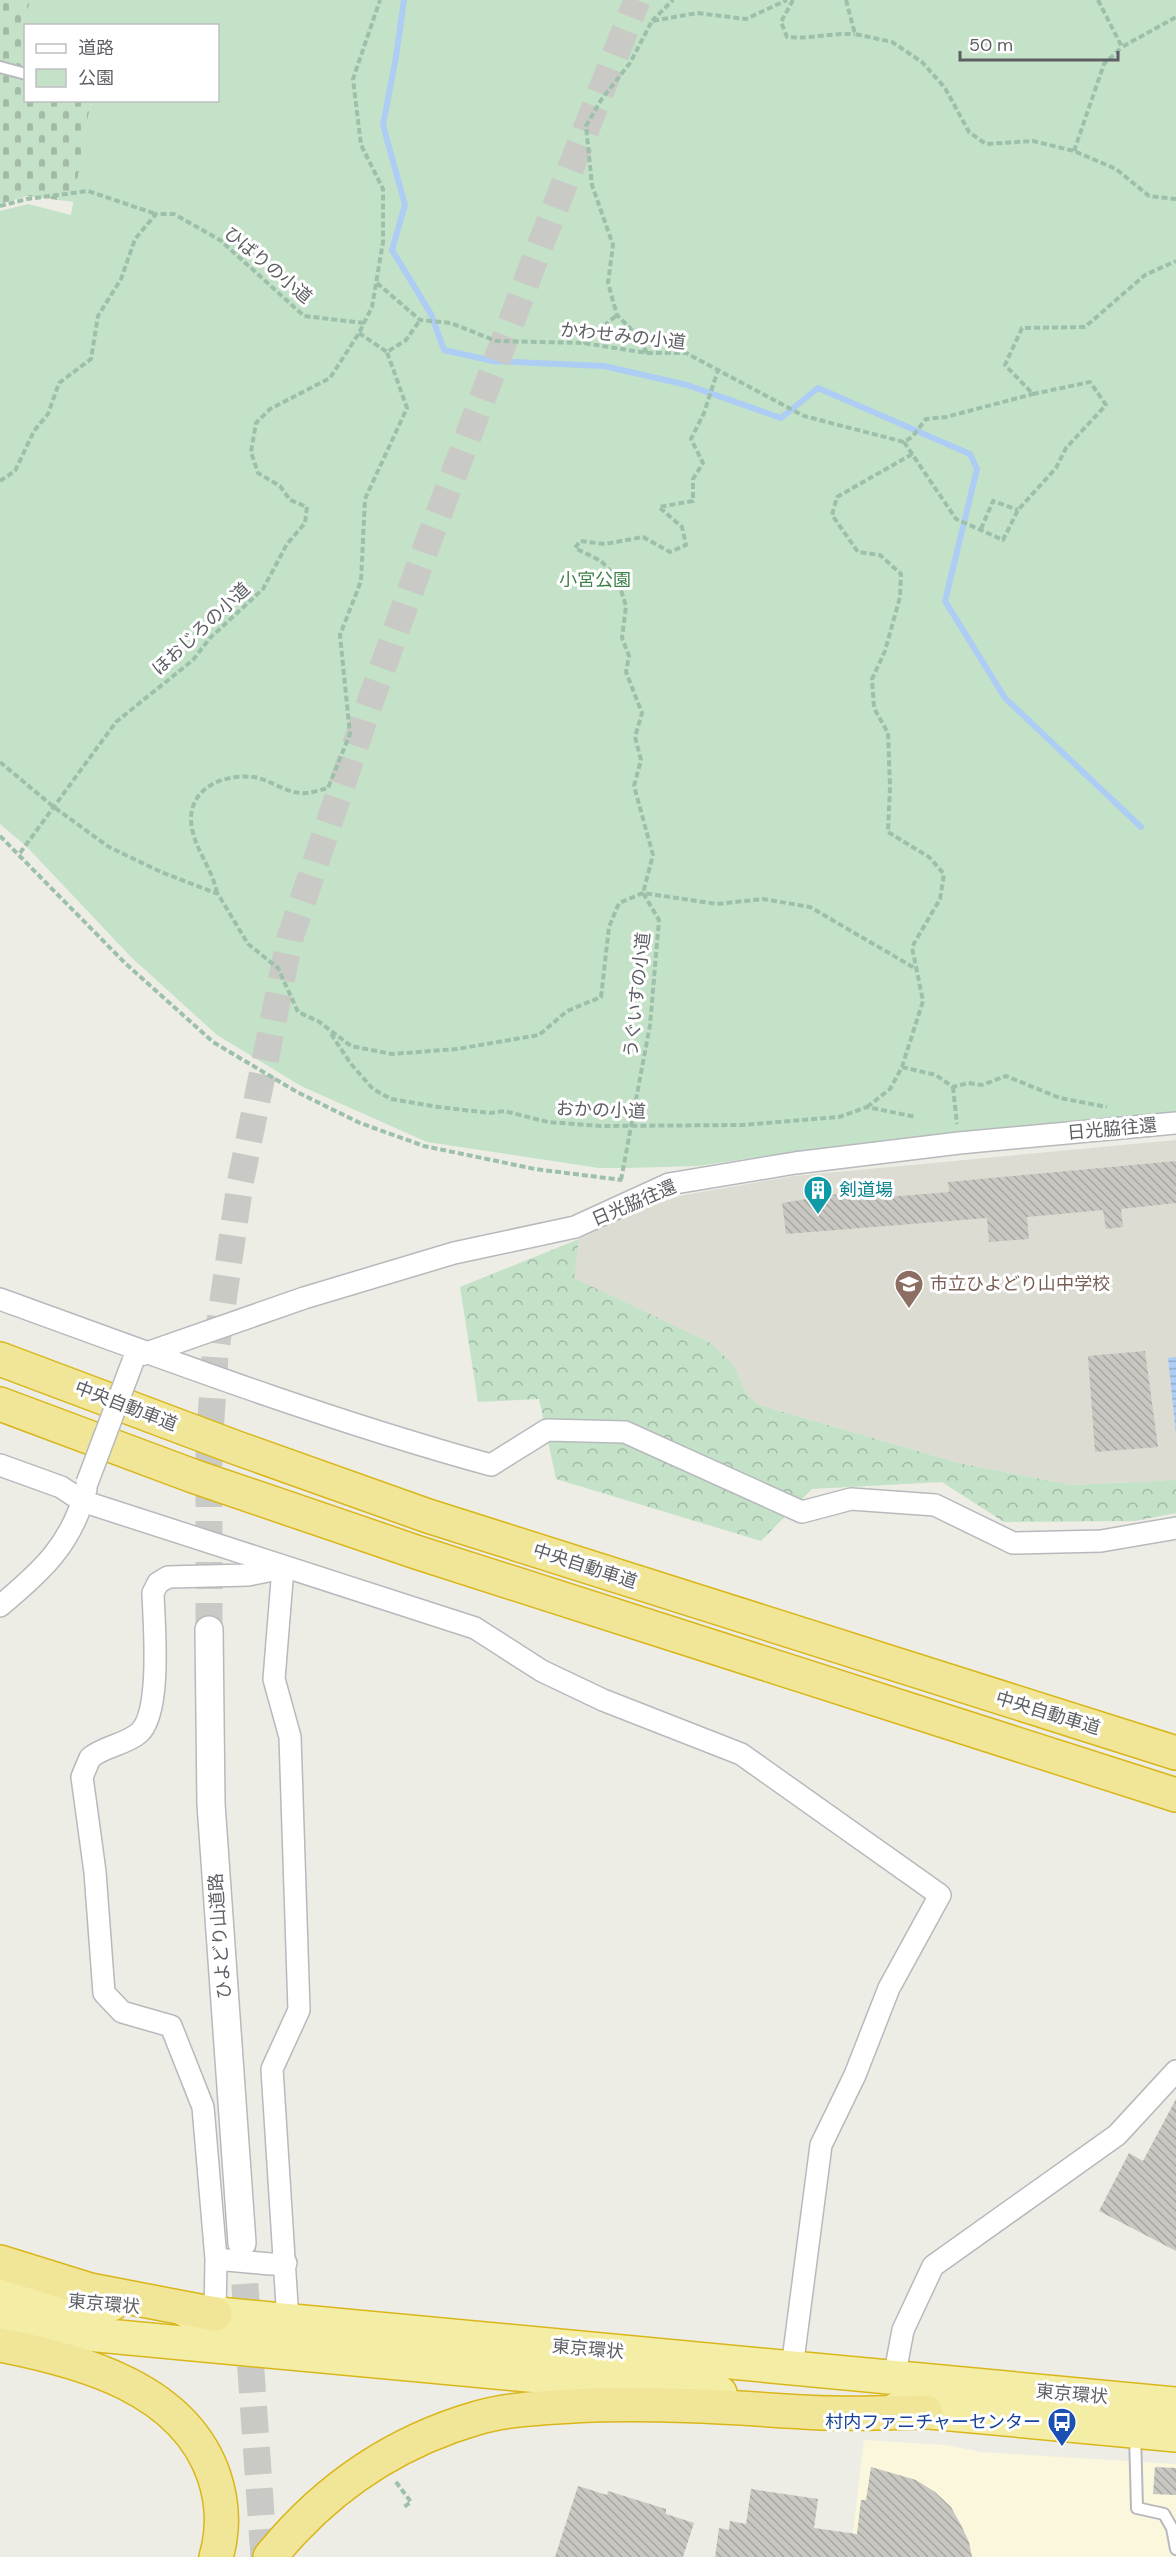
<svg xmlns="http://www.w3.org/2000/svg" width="1176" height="2557" font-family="'DM Sans','Noto Sans JP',sans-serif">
  <defs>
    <pattern id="forest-crowns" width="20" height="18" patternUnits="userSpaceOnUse" patternTransform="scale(1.5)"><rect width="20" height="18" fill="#c4e2c8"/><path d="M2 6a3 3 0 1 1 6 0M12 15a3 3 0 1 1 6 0" fill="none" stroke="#a2baa6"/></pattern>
    <pattern id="cemetery-stones" width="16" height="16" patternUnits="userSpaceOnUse" patternTransform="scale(1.5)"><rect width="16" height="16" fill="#c4e2c8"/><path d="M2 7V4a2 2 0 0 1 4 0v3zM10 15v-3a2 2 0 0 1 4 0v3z" fill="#a2baa6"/></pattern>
    <pattern id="water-rules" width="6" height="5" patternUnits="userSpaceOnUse" patternTransform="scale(1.5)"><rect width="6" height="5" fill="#adcdf5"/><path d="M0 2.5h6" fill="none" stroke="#90aaca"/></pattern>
    <pattern id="building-back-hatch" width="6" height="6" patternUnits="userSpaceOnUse" patternTransform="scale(1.5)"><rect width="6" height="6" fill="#c9c7c2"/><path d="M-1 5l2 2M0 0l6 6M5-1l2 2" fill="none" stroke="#a6a5a1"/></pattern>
  </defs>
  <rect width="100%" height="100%" fill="#edede5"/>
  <path fill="#faf7dd" d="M864,2440L946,2445L981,2452L1176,2464V2557H850Z"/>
  <path fill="#dddcd3" d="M1176,1140V1480L1072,1485L959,1463L759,1405L746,1393L734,1365L711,1343L573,1278L579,1239L642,1208L684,1195L794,1176Z"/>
  <path fill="url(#forest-crowns)" d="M579,1239L574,1278L711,1343L734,1365L746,1393L759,1405L959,1463L1072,1485L1176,1480V1513L1135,1521L1004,1522L942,1482L812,1489L761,1541L556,1479L539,1399L478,1402L460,1287Z"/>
  <path fill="url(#cemetery-stones)" d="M0,0H31L22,24L26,25V100L91,101L74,202L27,196L0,204Z"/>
  <path fill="#c4e2c8" d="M31,0H1176V1115L766,1156L698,1166L625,1168H599L427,1142L301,1086L217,1035L132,958L26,846L0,824V211L28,204L71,215L91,101L218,100V26L22,24Z"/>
  <path fill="url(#water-rules)" d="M1176,1357V1434L1168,1358Z"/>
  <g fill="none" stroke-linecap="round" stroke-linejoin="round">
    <path stroke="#adcdf5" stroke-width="6" d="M404,0L396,57L383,125L405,205L392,250L431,314L444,350L493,361L604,366L687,385L781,418L818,388L970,454L977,469L945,601L1005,698L1141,827"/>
  </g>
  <path fill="url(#building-back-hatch)" d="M1176,1161V1203L1121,1209L1123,1227L1106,1229L1103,1210L1027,1217L1029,1239L989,1242L987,1218L786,1234L782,1203L850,1192L851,1200L949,1192L948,1182Z
    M1145,1351L1158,1447L1095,1452L1088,1356Z
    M1176,2099V2251L1099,2211L1129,2153L1143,2161Z
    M871,2467L916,2480L935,2492L951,2507L961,2525L969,2542L972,2557H715L719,2528L729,2530L730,2521L746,2524L751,2489L818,2499L814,2528L857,2534L861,2500H866Z
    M1155,2467L1176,2468V2495L1153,2494Z
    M578,2486L607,2495L608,2491L666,2509V2514L694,2523L683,2557H555Z"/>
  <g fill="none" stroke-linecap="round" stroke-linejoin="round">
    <path stroke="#c9cac5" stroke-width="27" stroke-dasharray="27 14" stroke-linecap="butt" d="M209,1630V1449L215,1356L240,1184L290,938L368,708L427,545L538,251L637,0
      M242,2243L264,2557"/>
    <g stroke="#b7b9bd" stroke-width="14">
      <path id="service" d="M0,67L26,74
        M1135,2433L1137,2508L1164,2514L1172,2528L1176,2549"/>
    </g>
    <g stroke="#b7b9bd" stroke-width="24">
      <path id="minor" d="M0,1299C162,1358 324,1419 491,1465L547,1430L625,1432L802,1512L851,1499L935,1505L1013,1543L1101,1541L1176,1528
        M141,1355L304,1298L454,1253L575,1227L669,1184L795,1163L959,1143L1176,1123
        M0,1465L61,1487L82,1501L475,1628L542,1671L603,1700L741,1754L940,1895L889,1988L855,2075L821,2145L792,2368
        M0,1606C42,1571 72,1544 86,1489
        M216,2259L270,2264L286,2263
        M215,2314L216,2259L203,2107L171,2026L122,2012L104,1993L95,1872L82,1777L90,1758C104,1746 125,1745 139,1733C162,1713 154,1624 153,1593L158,1583L168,1577L248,1575L283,1568L274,1679L290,1737L299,2010L272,2069L288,2321
        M894,2378L903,2330L933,2266L1117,2135L1176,2071"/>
    </g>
    <g stroke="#b7b9bd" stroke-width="30">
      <path id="tertiary" d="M209,1630L211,1804L242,2243"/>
    </g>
    <g stroke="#d9b61a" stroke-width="36">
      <path id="trunk" d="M0,2294L112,2304
        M187,2311L1176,2404
        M0,2326L720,2393
        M897,2409L1176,2435"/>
    </g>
    <g stroke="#d9b61a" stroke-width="36">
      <path id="motorway" d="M0,1359L237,1448L428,1516L1176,1753
        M0,1404L193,1476L416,1552L1176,1795
        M0,2262L90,2290L215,2314
        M0,2345C82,2361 184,2388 214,2476C223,2503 224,2530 216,2557
        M270,2557C324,2490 394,2442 477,2418C507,2409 541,2408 572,2406C650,2402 726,2407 803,2412C844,2415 885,2412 926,2412"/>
    </g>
    <path stroke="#9dc0ab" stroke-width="4" stroke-dasharray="6 3" stroke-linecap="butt" d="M793,0L781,22L787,37C810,39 831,33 855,34
      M846,0L855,34L892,42L922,62L945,88L969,132L986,144L1033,141L1074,151L1116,169L1149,196L1176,199
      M1098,0L1122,47L1176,17
      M652,21L673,0
      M1074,151L1104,64L1122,47
      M0,206L27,199L88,191L156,214
      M377,283L420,320L451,323L496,341L583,343L647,353H686L804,416L904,442L912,437L926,419L946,417L1033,394
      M359,333L387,352L406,340L420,320
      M583,343L617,315
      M647,353L637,335L617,315L608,283L613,245L592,185L586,126L601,100L630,63L652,21L697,13L746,19L787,0
      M904,442L956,519L1003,540L1018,510L1056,468L1066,448L1106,405L1090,382L1033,394L1005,365L1022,328L1085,327L1145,275L1176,261
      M0,481L15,471L34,431L48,414L59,383L91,359L98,316L121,279L135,239L156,214H174L220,240L304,316L364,323
      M981,529L993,501L1018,510
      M0,762L55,808L109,847L161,872L218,894L248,944L278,968L298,1012L318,1021L351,1046L392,1054L457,1049L539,1035L567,1011L601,997L609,927L619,903L643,893L717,904L763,899L810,907L918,970
      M0,836L125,963L213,1042L297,1092L360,1123L424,1146L535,1169L622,1180
      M20,853L116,722L193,660L210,638L263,589L287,544L305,523L307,507L290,500L280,486L258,473L251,452L256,423L270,409L330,378L359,333L372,307L383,242V189L361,145L353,79L380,0
      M217,893C212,867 193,848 191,821C190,787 224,774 253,777C269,779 284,792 301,793C309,794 320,790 328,788L350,734L340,635L361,581L365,499L407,408L387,352
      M331,1034L351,1064L373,1089L391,1099L439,1107L490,1113L504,1111L548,1122L601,1126L741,1125L839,1117L867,1107L916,1117
      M902,1067L936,1075L953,1087L968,1083L982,1085L1006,1076L1060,1098L1107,1107
      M953,1087L957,1124
      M867,1107L890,1089L902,1067L923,1001L912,947L940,899L944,874L929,857L888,832L890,786L888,733L874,708L872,679L885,651L900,597L901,574L880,555L858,552L832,515L837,497L914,453
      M621,1180L650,1025L659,920L643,893L653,855L634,786L641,760L635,737L642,713L626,672L629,656L622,638L626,606L617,578L601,561L575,548L580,541L605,544L643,537L670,552L686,545L682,527L659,507L693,501V479L703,463L691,439L704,413L718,370
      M396,2482L411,2502L404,2507"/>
    <use href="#service" stroke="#fff" stroke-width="10"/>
    <use href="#minor" stroke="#fff" stroke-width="21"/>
    <use href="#tertiary" stroke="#fff" stroke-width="27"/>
    <use href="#trunk" stroke="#f4eda5" stroke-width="33"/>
    <use href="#motorway" stroke="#f1e698" stroke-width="33"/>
    <g stroke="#b7b9bd" stroke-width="24" stroke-linecap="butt">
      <path id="minor-bridge" d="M87,1483L133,1361"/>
    </g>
    <use href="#minor-bridge" stroke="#fff" stroke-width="21"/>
  </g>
  <defs>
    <g id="building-pin" transform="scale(1.5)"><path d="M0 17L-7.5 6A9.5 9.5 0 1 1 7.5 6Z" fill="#0f9aa8" stroke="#fff"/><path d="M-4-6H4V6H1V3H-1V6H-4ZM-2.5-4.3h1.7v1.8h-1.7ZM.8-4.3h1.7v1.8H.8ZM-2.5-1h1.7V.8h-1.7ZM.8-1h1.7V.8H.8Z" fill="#fff"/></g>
    <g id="school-pin" transform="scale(1.5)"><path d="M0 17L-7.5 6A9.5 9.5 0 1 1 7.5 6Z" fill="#8d6e63" stroke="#fff"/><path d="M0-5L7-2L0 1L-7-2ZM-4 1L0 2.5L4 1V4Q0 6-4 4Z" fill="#fff"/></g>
    <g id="bus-pin" transform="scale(1.5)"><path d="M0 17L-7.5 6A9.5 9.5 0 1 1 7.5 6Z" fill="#1a4fb4" stroke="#fff"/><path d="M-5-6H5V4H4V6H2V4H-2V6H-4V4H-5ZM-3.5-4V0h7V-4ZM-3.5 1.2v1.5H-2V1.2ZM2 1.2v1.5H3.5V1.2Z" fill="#fff"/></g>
  </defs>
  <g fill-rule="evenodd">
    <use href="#building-pin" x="818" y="1190"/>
    <use href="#school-pin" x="909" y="1284"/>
    <use href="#bus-pin" x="1062" y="2422"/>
  </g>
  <g text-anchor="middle" stroke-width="6" stroke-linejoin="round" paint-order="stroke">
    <g font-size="18" fill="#5d5f64" stroke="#fff">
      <text transform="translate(268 265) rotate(40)" y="6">ひばりの小道</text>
      <text transform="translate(623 336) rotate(6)" y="6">かわせみの小道</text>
      <text transform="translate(201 629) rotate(-43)" y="6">ほおじろの小道</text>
      <text transform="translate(637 995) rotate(-84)" y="6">うぐいすの小道</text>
      <text transform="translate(601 1110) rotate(2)" y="6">おかの小道</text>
      <text transform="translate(1112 1129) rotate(-5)" y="6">日光脇往還</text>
      <text transform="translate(634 1203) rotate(-23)" y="6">日光脇往還</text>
      <text transform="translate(126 1406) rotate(21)" y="6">中央自動車道</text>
      <text transform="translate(585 1566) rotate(18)" y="6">中央自動車道</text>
      <text transform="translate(1048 1713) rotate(17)" y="6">中央自動車道</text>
      <text transform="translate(220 1936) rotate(-94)" y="6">ひよどり山道路</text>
      <text transform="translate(104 2304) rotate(5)" y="6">東京環状</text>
      <text transform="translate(588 2349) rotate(5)" y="6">東京環状</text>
      <text transform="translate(1072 2394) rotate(5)" y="6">東京環状</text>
    </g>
    <g font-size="18" fill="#3f814a" stroke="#fff">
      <text x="595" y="586">小宮公園</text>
    </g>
    <g font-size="18" fill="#0d838f" stroke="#fff" text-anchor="start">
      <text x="839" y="1196">剣道場</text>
    </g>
    <g font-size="18" fill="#785e54" stroke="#fff" text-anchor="start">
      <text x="930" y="1290">市立ひよどり山中学校</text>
    </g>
    <g font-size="18" fill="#164399" stroke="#fff" text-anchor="end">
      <text x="1041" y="2428">村内ファニチャーセンター</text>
    </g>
  </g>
  <rect x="24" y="24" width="195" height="78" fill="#ffffff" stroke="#bebfc1" stroke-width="1.5"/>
  <rect x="36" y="44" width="30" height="9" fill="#ffffff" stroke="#bebfc1" stroke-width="1.5"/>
  <text x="78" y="54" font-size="18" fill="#5d5f64">道路</text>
  <rect x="36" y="69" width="30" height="18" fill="#c4e2c8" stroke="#bebfc1" stroke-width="1.5"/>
  <text x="78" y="84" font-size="18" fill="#5d5f64">公園</text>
  <path d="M960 51v9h158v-9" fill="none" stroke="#5d5f64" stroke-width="3"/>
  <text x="969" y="51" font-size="18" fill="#5d5f64" stroke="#ffffff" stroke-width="4.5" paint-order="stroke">50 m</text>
</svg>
